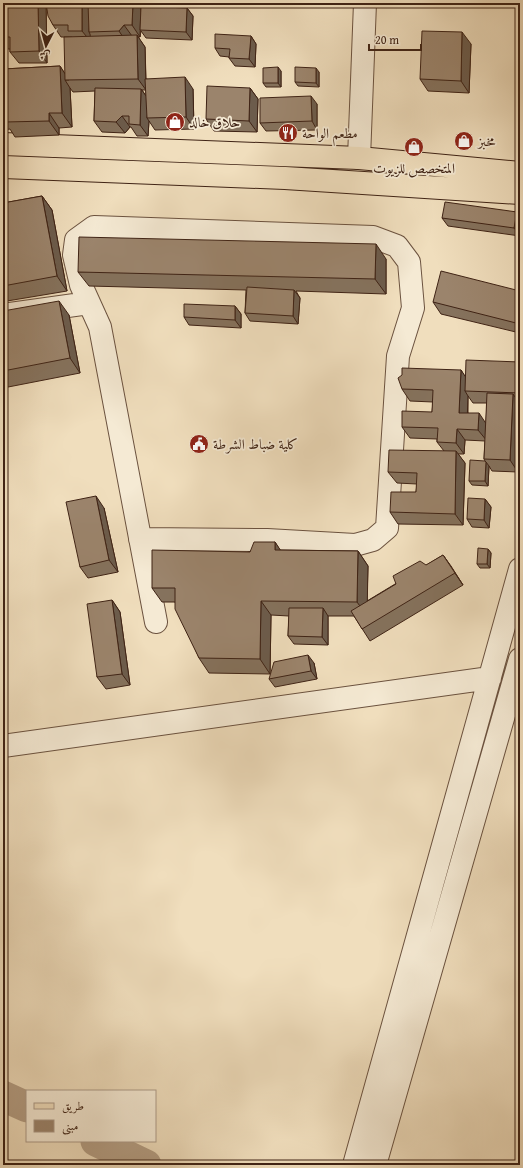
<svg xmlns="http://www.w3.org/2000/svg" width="523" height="1168" font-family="'Gentium Book Plus',Amiri,serif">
  <rect width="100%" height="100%" fill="#f0debd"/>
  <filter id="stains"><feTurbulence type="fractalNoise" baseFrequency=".005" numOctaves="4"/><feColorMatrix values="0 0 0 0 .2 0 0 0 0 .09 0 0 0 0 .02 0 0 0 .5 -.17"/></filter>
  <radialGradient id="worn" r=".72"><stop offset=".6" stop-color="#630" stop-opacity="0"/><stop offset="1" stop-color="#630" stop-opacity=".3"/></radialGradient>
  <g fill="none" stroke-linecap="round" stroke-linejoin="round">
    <path stroke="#b49e84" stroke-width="31" d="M3,1096L27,1107
      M96,1141L146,1165"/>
    <g stroke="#6b523f" stroke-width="24">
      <path id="minor" d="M359,158L365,3
        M3,315L89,303
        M140,539L267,540L355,545L373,540L387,528L398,356L413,308L409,262L397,246L373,237L94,227L76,240L74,255L81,285L100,327L156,622
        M3,746L490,678
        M354,1165L520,569
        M375,1165L520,659"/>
    </g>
    <g stroke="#3f2315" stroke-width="24">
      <path id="major" d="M3,144L359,158L520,173
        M3,167L285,178L520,193"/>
    </g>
    <use href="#minor" stroke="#f5ead4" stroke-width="22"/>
    <use href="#major" stroke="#f0debd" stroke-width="22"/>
  </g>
  <path fill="#85725d" stroke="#3f2315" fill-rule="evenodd" d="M3,3H141V6L187,8L193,16L192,40L146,38L141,31L140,37H138L145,47L146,79L193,89L194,129L155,130L149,121L148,136H137L131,127H130L125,133L102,132L94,121L95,91L73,92L70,88L72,127L59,128V135L15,137L10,129L3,130V69L60,66L65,74L72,37H61L53,25L46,7L47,63H19L10,52V49H3ZM142,90H146V96Z
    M251,36L256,44L255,67L235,66L229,58V57L220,56L215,48Z
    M471,44L469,93L428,91L420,79Z
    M281,71V87H266L263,83Z
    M319,72V87L298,86L295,82Z
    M250,88L258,99L257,132L214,131L206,119Z
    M317,104V130L266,131L260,123Z
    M42,196L52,210L67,291L7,301L3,295V203Z
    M517,212L520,217V236L448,226L442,218Z
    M386,259V294L296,291L300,298L298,324L250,321L245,313L246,290L89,286L78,272Z
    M520,291V333L441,314L433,302Z
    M235,306L241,314V328L189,325L184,317Z
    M3,311L69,315L80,373L3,388Z
    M520,362V436L518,472L492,471L489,466L488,486L472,485L469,481L485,461L484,459L485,441L465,440L464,454H458L465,463L463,525L398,524L390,512L416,492L417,484L397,483L388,472L444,451L437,442V439L410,438L402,427L432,412L433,402L410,401L402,389L461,370L465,377ZM468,396L473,403H487L486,423L468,413Z
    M485,499L491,507L489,528L472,527L467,519Z
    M104,508L118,572L88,578L80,567Z
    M275,542L280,550L358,551L368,566L367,601L443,555L463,585L370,641L354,616H328V645L294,644L288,636L289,616L271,615L270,674L209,673L199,658L175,602H162L152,588Z
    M488,549L491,553L490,568H480L477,564Z
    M112,600L120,612L130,685L106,689L97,677Z
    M314,663L317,679L275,687L269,679Z"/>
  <path fill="#6c5c4c" stroke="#3f2315" d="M38,3H46L47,63L39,51Z
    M82,3H90L89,32L90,34L91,42L82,31Z
    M133,3H141L140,37L132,25Z
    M187,8L193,16L192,40L186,32Z
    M124,25L132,36L127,43L119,31Z
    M462,32L471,44L469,93L461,81Z
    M137,35L145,47L146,90L138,79Z
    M251,36L256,44L255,67L249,59Z
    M60,66L69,80H65L70,88L72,127L62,113Z
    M278,67L281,71V87L278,83Z
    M316,68L319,72V87L316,83Z
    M185,77L193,89L194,129L186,117Z
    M250,88L258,99L257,132L249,121Z
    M141,89L149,100L147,118L149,121L148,136L140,125Z
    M311,96L317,104V130L312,121Z
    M49,113L59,128V135L49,121Z
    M122,116L130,127L125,133L116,122Z
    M42,196L52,210L67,291L57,276Z
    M517,212L520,217V235L514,228Z
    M376,244L386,259V294L375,279Z
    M294,290L300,298L298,324L293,316Z
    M59,301L69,315L80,373L70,358Z
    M235,306L241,314V328L235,320Z
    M461,370L469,382L465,391L468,396L467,424L459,413Z
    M513,394L520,404V436L518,472L510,460Z
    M479,413L487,425V441L478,430Z
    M457,429L465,440L464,454L456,443Z
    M456,451L465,463L463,525L455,514Z
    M486,462L489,466L488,486L485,481Z
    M96,496L104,508L118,572L109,560Z
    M485,499L491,507L489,528L484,520Z
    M275,542L285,557L275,550Z
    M488,549L491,553L490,568L487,564Z
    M358,551L368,566L367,616L357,602Z
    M443,555L451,566L463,585Z
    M112,600L120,612L130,685L122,674Z
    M261,601L271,615L270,674L260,659Z
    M323,608L328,616V645L322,637Z
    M308,655L314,663L317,679L311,671Z"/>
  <path fill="#9b846c" stroke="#3f2315" d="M3,3H38L39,51L10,52V37H3Z
    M46,3H82V31H68V25H53L48,16Z
    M88,3H133L132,25H124L119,31L89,32Z
    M141,6L187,8L186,32L140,30Z
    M422,31L462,32L461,81L420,79Z
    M215,34L251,36L249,59L229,58L230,49L215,48Z
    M137,35L138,79L65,80L64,37Z
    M60,66L62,113H49V121L5,122V115H3V69Z
    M278,67V83H263V68Z
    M295,67L316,68V83L295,82Z
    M185,77L186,117L147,118L145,79Z
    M207,86L250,88L249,121L206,119Z
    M95,88L141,89L140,125L129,124V116H122L116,122L94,121Z
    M311,96L312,121L260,123V98Z
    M42,196L57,276L3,286V203Z
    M445,202L517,212L514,228L442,218Z
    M79,237L376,244L375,279L78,272Z
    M441,271L520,291V324L433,302Z
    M247,287L294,290L293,316L245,313Z
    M59,301L70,358L3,371V311Z
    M184,304L235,306V320L184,317Z
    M466,360L520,362V393L465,391Z
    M402,368L461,370L459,413H479L478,430L457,429L456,443L437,442L438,428L402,427V411L432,412L433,390L402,389L398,378L402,375Z
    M487,393L513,394L510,460L484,459Z
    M389,450L456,451L455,514L390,512L391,492H416L417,473L388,472Z
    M470,460L485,461L486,462L485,481H469Z
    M96,496L109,560L80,567L66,502Z
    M468,498L485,499L484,520L467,519Z
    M254,542H275V550L358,551L357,602L261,601L260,659L199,658L175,609V588H152V550L250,552Z
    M478,548L488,549L487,564H477Z
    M443,555L455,573L362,629L351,611L396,584L393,576L420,561L426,565Z
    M112,600L122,674L97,677L87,604Z
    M289,608H323L322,637L288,636Z
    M308,655L311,671L269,679L274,662Z"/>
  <defs>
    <g id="shop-disc" transform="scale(1)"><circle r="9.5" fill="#8f2418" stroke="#f5ead4"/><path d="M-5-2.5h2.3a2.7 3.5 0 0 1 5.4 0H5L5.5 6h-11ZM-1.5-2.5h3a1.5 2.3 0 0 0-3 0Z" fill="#fff"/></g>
    <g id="restaurant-disc" transform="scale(1)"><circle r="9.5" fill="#8f2418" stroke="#f5ead4"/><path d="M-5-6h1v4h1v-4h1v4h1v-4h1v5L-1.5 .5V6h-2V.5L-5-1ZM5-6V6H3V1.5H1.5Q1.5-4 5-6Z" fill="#fff"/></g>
    <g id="civic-disc" transform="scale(1)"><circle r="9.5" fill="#8f2418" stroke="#f5ead4"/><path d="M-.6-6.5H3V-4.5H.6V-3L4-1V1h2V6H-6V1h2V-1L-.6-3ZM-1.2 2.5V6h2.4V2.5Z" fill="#fff"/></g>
  </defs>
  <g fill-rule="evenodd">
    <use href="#shop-disc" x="175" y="122"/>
    <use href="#restaurant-disc" x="288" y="133"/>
    <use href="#shop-disc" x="464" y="141"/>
    <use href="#shop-disc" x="414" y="147"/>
    <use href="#civic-disc" x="199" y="444"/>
  </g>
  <g text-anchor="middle" stroke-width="3.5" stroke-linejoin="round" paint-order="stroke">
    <g font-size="14" fill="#3f2315" stroke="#f5ead4" text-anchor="start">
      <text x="189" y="127">حلاق خالد</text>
      <text x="302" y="138">مطعم الواحة</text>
      <text x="478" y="146">مخبز</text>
      <text x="414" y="173" text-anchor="middle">المتخصص للزيوت</text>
      <text x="213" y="449">كلية ضباط الشرطة</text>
    </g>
  </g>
  <rect width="523" height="1168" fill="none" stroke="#f0debd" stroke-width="16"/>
  <rect x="4" y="4" width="515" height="1160" fill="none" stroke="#3f2315" stroke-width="2"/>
  <rect x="8" y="8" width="507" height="1152" fill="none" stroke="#3f2315"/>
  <rect x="26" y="1090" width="130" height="52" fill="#f5ead4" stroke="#ac9a88"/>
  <rect x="34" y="1103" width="20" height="6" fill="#f0debd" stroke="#ac9a88"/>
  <text x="62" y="1110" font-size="12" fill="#3f2315">طريق</text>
  <rect x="34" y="1120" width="20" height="12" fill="#9b846c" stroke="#ac9a88"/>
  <text x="62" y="1130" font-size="12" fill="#3f2315">مبنى</text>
  <g transform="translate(46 46) rotate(186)" stroke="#f5ead4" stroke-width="3" paint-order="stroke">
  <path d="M0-3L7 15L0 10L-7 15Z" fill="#3f2315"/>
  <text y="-6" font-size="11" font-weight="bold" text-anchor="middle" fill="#3f2315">ش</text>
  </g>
  <path d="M369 44v6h52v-6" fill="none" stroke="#3f2315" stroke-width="2"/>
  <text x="375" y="44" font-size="12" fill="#3f2315" stroke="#f5ead4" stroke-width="3" paint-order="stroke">20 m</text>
  <rect width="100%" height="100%" filter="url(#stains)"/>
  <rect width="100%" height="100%" fill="url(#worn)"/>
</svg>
